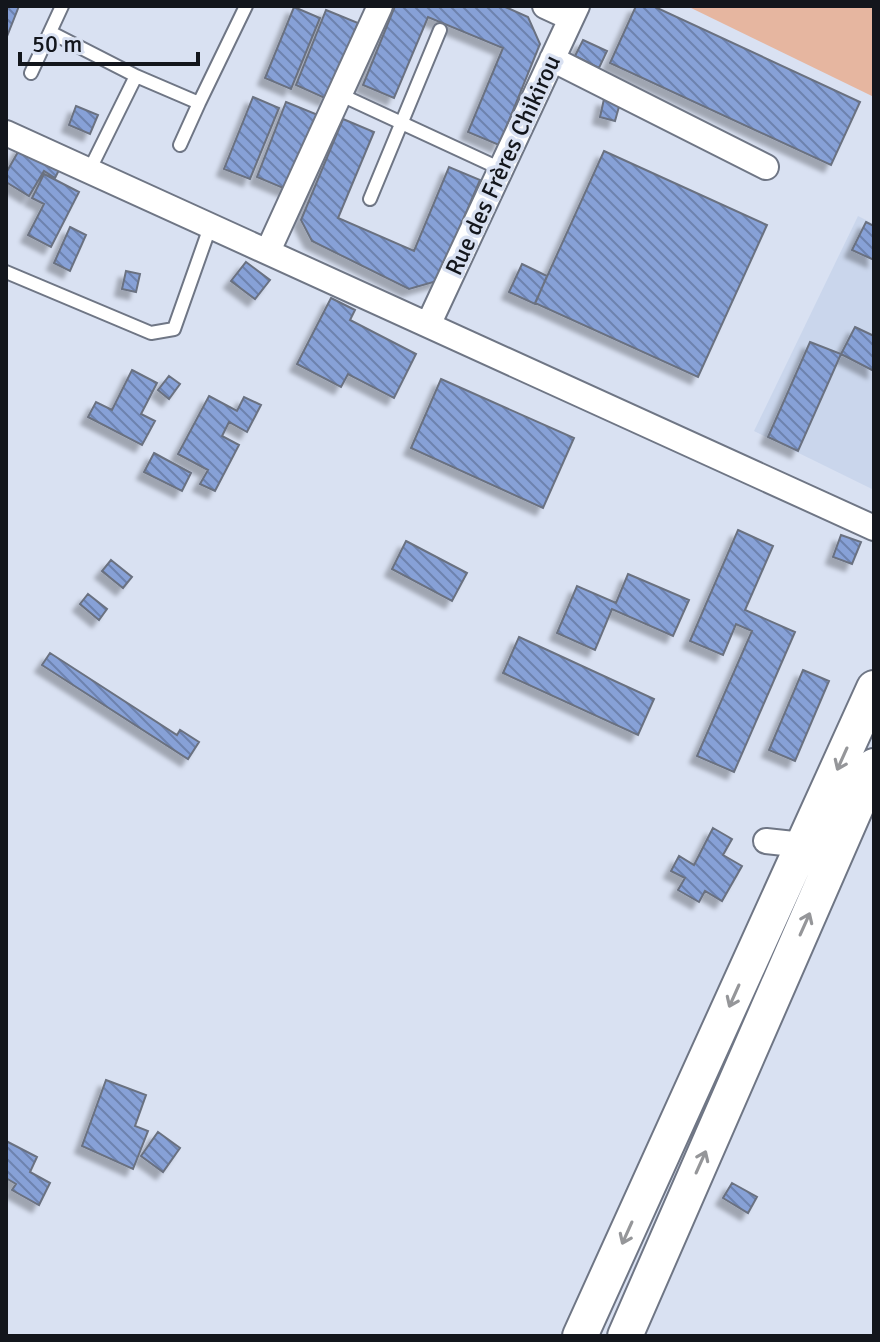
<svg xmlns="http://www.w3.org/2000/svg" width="880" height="1342" font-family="Signika,sans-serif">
  <defs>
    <pattern id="building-back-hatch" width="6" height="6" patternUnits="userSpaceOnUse" patternTransform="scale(2)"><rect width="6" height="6" fill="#87a1d7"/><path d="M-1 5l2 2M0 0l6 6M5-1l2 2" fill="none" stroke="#6d82ae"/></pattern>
    <filter id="shadow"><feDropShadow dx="-7" dy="7" stdDeviation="2" flood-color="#0004"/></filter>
  </defs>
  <rect width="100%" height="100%" fill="#d9e1f2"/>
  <path fill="#cad6ec" d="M858,216L874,224V490L754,431Z"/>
  <path fill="#e6b6a0" d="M687,6H874V97Z"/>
  <path fill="url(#building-back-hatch)" stroke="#6a7180" stroke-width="2" filter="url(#shadow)" d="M6,6H19L6,39Z
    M395,6H503L528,17L540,44L499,145L468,132L503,48L428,17L394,98L363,85Z
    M636,6H653L860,102L831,165L610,63Z
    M294,7L320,18L291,89L265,78Z
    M326,10L358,23L327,99L296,85Z
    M583,40L607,51L599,68L575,56Z
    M253,97L279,108L250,179L224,169Z
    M604,99L620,103L615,121L600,117Z
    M286,102L318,115L288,190L257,177Z
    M76,106L98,115L90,134L69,125Z
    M343,119L374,132L338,218L414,251L449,167L480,180L437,281L409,289L312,241L301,220Z
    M22,145L60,168L55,178L44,171L29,196L6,182V173Z
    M604,151L767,225L698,377L535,303Z
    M44,174L79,192L51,247L28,235L44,204L32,198Z
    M866,222L874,226V260L852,250Z
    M70,227L86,235L70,271L54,263Z
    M246,262L270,280L255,299L231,281Z
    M522,264L547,276L535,304L509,292Z
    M126,271L140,274L136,292L122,289Z
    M331,298L355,310L350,320L416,354L394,398L348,374L341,387L297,364Z
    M855,327L874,336V371L841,354Z
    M810,342L841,354L798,451L768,437Z
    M132,370L157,383L141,414L155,421L142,445L88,417L96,402L112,410Z
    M169,376L180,384L169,399L158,390Z
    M441,379L574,438L543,508L411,448Z
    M209,396L237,411L244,397L261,405L247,432L229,422L222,436L239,445L215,491L200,484L208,470L178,454Z
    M154,453L191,473L182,491L144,472Z
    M738,530L773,546L745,610L795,632L734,772L697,756L752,631L736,624L723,655L690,641Z
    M841,535L861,542L852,564L833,557Z
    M406,541L467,573L452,601L392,569Z
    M111,560L132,577L123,588L102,571Z
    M628,574L689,600L673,636L612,609L595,650L557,633L577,586L616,603Z
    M88,594L107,609L99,620L80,604Z
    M519,637L654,699L638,735L503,673Z
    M50,653L177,735L180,730L199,742L188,759L42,665Z
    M803,670L829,681L795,761L769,750Z
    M713,828L732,839L723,855L742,866L722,901L705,891L699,902L678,890L685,878L671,871L679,856L694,865Z
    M106,1080L146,1095L135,1126L148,1131L133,1169L82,1146Z
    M158,1132L180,1148L163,1172L141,1156Z
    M6,1141L37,1157L30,1172L50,1183L39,1205L12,1190L16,1184L6,1178Z
    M732,1183L757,1197L748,1213L723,1198Z"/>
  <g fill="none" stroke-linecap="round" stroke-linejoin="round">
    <g stroke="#6f7685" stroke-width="16">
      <path id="lane" d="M50,32L136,76
        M31,73L62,6
        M339,94L501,169
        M180,145L199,103
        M89,171L136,76L199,103L246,6
        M370,199L440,30
        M6,272L151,333L174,329L210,227"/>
    </g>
    <g stroke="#6f7685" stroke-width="28">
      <path id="street" d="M545,6L571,18
        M552,59L766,167
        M6,133L874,528
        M268,251L380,6
        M429,323L577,6
        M766,841L803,845"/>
    </g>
    <g stroke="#6f7685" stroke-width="38">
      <path id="secondary" d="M580,1336L874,688
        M625,1336L874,766"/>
    </g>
    <use href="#lane" stroke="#fff" stroke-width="12"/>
    <use href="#street" stroke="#fff" stroke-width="24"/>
    <use href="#secondary" stroke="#fff" stroke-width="34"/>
  </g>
  <defs><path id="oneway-shaft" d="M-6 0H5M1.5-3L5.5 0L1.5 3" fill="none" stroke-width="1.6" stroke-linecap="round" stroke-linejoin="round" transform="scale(2)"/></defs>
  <g stroke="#959699">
    <use href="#oneway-shaft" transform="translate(842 759) rotate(114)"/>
    <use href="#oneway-shaft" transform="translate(805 924) rotate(-66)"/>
    <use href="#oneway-shaft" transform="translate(734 996) rotate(114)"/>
    <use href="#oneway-shaft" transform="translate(701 1162) rotate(-66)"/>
    <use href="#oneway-shaft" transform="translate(627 1233) rotate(114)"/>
  </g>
  <g text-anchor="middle" stroke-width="7" stroke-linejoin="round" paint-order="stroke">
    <g font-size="24" fill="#13161c" stroke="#d9e1f2">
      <text transform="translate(503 165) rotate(-65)" y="8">Rue des Frères Chikirou</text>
    </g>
  </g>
  <rect width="880" height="1342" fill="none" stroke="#13161c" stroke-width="16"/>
  <path d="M20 52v12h178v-12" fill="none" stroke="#13161c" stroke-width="4"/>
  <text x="32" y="52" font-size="24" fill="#13161c" stroke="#d9e1f2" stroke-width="6" paint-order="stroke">50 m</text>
</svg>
